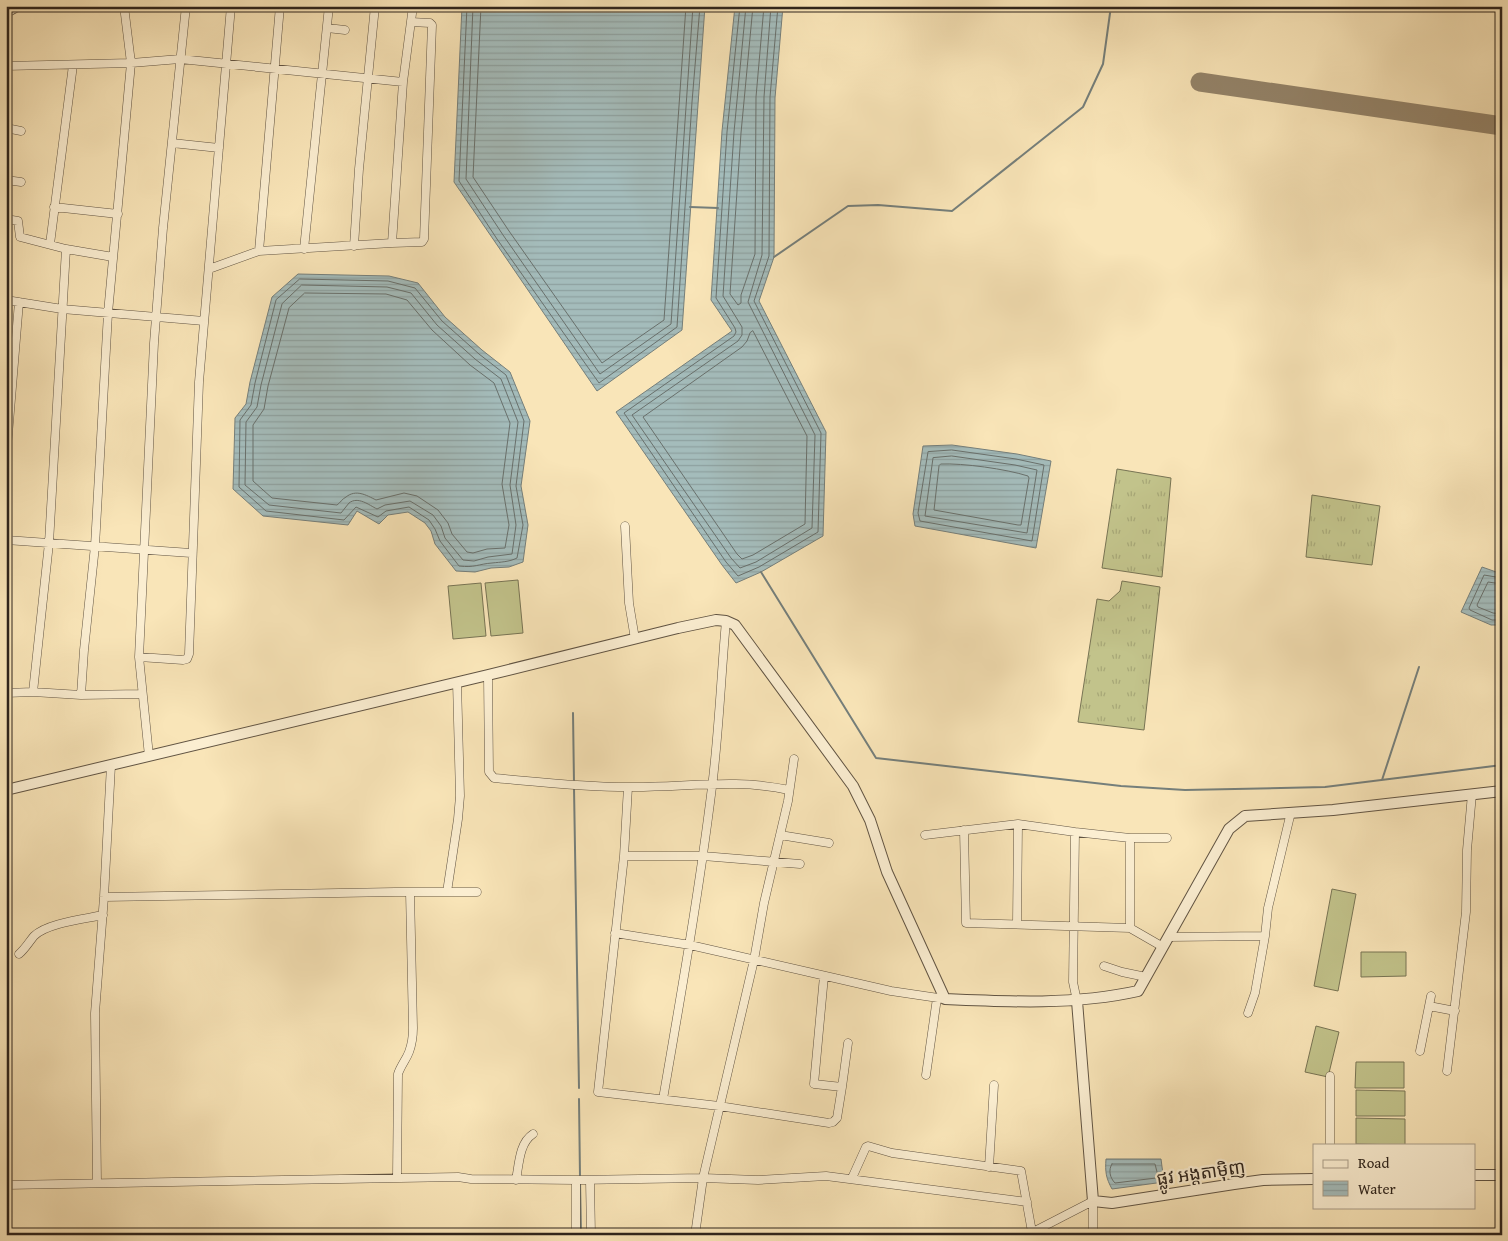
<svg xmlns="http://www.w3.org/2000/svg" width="1508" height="1241" font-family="'Gentium Book Plus','Noto Sans Khmer',serif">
  <defs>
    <pattern id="grass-tufts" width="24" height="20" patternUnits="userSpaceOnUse" patternTransform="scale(1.25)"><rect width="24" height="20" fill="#c2c38b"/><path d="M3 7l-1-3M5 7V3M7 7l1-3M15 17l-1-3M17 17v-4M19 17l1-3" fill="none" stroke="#a7a777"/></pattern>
    <pattern id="water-rules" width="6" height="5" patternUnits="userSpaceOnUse" patternTransform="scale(1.25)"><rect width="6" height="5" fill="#a4bcbb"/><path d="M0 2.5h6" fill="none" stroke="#8ea1a0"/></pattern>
  </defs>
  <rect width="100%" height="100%" fill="#f9e5b8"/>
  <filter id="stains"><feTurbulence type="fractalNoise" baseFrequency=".004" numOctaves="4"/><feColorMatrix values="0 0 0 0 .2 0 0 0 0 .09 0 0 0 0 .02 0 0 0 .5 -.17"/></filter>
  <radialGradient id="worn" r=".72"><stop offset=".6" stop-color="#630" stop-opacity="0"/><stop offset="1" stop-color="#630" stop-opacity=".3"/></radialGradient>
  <path fill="url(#grass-tufts)" stroke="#787454" d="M1117,469L1171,478L1162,577L1102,568Z
    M1312,495L1380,506L1372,565L1306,557Z
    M1122,581L1160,587L1144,730L1078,722L1097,599L1109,601L1120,591Z"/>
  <path fill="#c2c38b" stroke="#787454" d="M518,580L523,633L491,636L485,583Z
    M481,583L486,636L453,639L448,586Z
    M1332,889L1356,894L1338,991L1314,986Z
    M1361,952H1406V976L1361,977Z
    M1316,1026L1339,1032L1328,1077L1305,1072Z
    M1356,1062H1404V1088H1355Z
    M1356,1090L1405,1091V1116H1356Z
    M1356,1118L1405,1119V1145L1356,1144Z"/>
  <path fill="url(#water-rules)" stroke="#757f7b" d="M462,6H705L682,330L597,391L454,182Z
    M735,6H783L775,98L774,257L759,301L826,432L823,536L761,572L736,583L722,565L616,412L732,331L711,300L722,131Z
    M298,274L389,276L418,283L445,317L482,350L510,372L530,421L521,486L528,525L523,562L509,567L491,568L475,572L456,571L435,544L431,531L425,523L408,512L388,515L379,524L357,511L348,525L263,516L233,489L235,418L246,404L250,382L272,297Z
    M952,445L1017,454L1051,461L1036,548L915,526L913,514L923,446Z
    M1482,567L1502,574V625H1491L1461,612Z
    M1106,1159H1161L1164,1182L1112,1189C1106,1178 1105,1172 1106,1159Z"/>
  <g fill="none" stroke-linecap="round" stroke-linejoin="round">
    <path stroke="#69706c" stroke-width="1" d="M467,6L459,181L497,239L599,383L677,327L692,102L700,6
      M473,6L466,179L503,235L600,374L671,324L693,6
      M481,6L473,177L509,231L602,363L664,320L686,6
      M740,6L727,132L716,298L735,328L736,332L734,336L624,413L726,562L738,576L759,567L818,532L821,433L754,301L769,256L770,97L778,6
      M746,6L734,132L723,296L742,327V335L738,341L632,415L731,558L740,568L756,562L812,528L815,435L748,302L762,255L764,97L771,6
      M753,6L741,133L730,294L738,305L741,303V295L755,254L756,97L764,6
      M300,279L388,281L415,288L442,321L479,354L506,375L524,421L516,486L523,525L517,558C509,562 501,562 492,563C478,564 475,568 459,566L440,541L435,529L429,520L409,507L386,511L378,517L356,507L344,520L266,511L239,487L240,420L251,405L255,383L276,300Z
      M302,285L387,287L411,293L437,325L475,359L501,379L518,422L510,485L516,525L512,554L488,557L474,561L463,560L445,538L441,526L433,515L410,501L385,505L377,509C369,505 358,496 349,503C346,506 344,510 341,513L269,505L245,485L246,422L257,407L261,385L282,304Z
      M305,293L386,294L407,300L432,330L470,365L494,383L510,423L502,484L509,525L505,548L487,549L473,553L467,552L452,534L448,523L438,510L417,496L404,493L376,500C366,495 356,489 346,497C342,499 340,503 337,505L272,498L253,481V425L264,409L268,386L289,308Z
      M753,331L807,436L805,524L753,555L742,559L737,554L643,417L742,347L747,341L750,333Z
      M952,450L1016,459L1044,465L1032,541L920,521L918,513L928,452Z
      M952,456L1015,465L1037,470L1027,533L925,516L933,458Z
      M941,464C963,463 1006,469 1028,476L1029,478L1021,525H1018L934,510L939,466Z
      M1502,578L1484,575L1469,608L1470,610L1492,620H1502
      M1502,584L1488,582L1477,605L1478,607L1493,613L1502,614
      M1112,1164H1155L1158,1176L1156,1178L1115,1183C1110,1178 1108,1170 1112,1164Z"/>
    <path stroke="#757f7b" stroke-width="2" d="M690,207L718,208
      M774,257L848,206L878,205L952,211L1083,107L1103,64L1111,6
      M761,572L876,758L1121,786L1185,790L1325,787L1502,765
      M573,713L574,783
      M1382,780L1419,667
      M574,788L579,1088
      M579,1099L580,1177
      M580,1181L581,1235"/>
    <path stroke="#94846a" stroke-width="19" d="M1200,82L1502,126"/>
    <g stroke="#615443" stroke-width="9">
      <path id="minor" d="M327,28L345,30
        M6,66L131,63L180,59L403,82
        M6,128L21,131
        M172,143L219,148
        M6,180L21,182
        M54,207L118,214
        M6,219L18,221L20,237L66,249L113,257
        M392,243L403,82L413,6
        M50,244L73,65
        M354,246L359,169L375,6
        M304,249L329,6
        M259,251L280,6
        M209,269L259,251L392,243L422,242L424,239L432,25L430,23L411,22
        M6,300L62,309L204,321
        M6,459L19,302
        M625,526L629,603L635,639
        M6,540L191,553
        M139,657L183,660L187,659L189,654L199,382L231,6
        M488,675L489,772L494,778C539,782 583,787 628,787C681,788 736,778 789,790
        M33,692L49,543L66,249
        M6,693L33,692L81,695L141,694
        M81,695L84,650L95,546L108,313L131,63L124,6
        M149,756L139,657L154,343L163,228L186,6
        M628,787L624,856L598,1092L719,1106L829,1123L833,1122L837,1118L842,1087
        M964,830L966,923L1130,928L1163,947
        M1075,832L1073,982L1077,1001
        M780,835L829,843
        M925,835L1018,824L1075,832L1130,838H1167
        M1130,838V928
        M624,856H703L800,864
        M447,892L458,819L460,796L457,682
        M104,897L395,892H477
        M1017,924L1018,824
        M615,933L690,945L891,991L945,999
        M1168,937L1265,936
        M19,954C25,949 29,942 34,936C47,923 85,919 103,915
        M1104,966L1122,972L1146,977
        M824,976L814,1084L842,1087L848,1043
        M1429,1006L1455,1011
        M1248,1013L1255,993L1265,936L1268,908L1291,812
        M1420,1051L1431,996
        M1447,1071L1466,912L1467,850L1472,794
        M926,1075L937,998
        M663,1099C681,995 699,892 712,787C719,732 721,676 726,621
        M1330,1145V1076
        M989,1167L994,1085
        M397,1178L398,1074C401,1065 406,1060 409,1052C412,1044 413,1036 413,1028L410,892
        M852,1178L866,1147L868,1146L892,1153L1021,1171L1032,1232
        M516,1180C519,1165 519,1143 533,1134
        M576,1180V1235
        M590,1180L591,1235
        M97,1183L95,1013L104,897L111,765
        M6,1185L458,1177L471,1179L576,1180L703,1178L758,1180L826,1176L1027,1202
        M1029,1234L1093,1201V1235
        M695,1235L703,1178L754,960L764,903L788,801C790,787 792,773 794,759"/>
    </g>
    <g stroke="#615443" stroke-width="12">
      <path id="tertiary" d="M6,12L17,6
        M6,790L488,675L678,628L716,620L726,621L735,625L853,786L870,820L887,872L945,999C1010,1002 1075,1005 1138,991L1229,829L1245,816L1333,810L1502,791
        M1077,1001L1093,1201L1112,1203L1234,1184L1263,1180L1314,1179
        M1474,1175H1502"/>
    </g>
    <use href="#minor" stroke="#fbeed1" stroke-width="8"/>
    <use href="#tertiary" stroke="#fbeed1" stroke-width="10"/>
  </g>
  <g text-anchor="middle" stroke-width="4.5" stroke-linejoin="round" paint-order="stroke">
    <g font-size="18" fill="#2e241c" stroke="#fbeed1">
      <text transform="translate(1201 1173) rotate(-8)" y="6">ផ្លូវ អង្តតាម៉ិញ</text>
    </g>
  </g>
  <rect width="1508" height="1241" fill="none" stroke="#f9e5b8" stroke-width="25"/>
  <rect x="8" y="8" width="1493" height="1226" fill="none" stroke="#2e241c" stroke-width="2.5"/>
  <rect x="12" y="12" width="1483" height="1216" fill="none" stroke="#2e241c"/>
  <rect x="1313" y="1144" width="162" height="65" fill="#fbeed1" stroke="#a99d89"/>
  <rect x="1323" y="1160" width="25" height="8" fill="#fbeed1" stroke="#a99d89"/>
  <text x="1358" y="1168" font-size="15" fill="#2e241c">Road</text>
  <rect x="1323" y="1181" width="25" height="15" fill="url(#water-rules)" stroke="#a99d89"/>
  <text x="1358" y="1194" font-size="15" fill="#2e241c">Water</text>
  <rect width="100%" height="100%" filter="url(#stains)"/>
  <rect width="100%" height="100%" fill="url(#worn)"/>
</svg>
